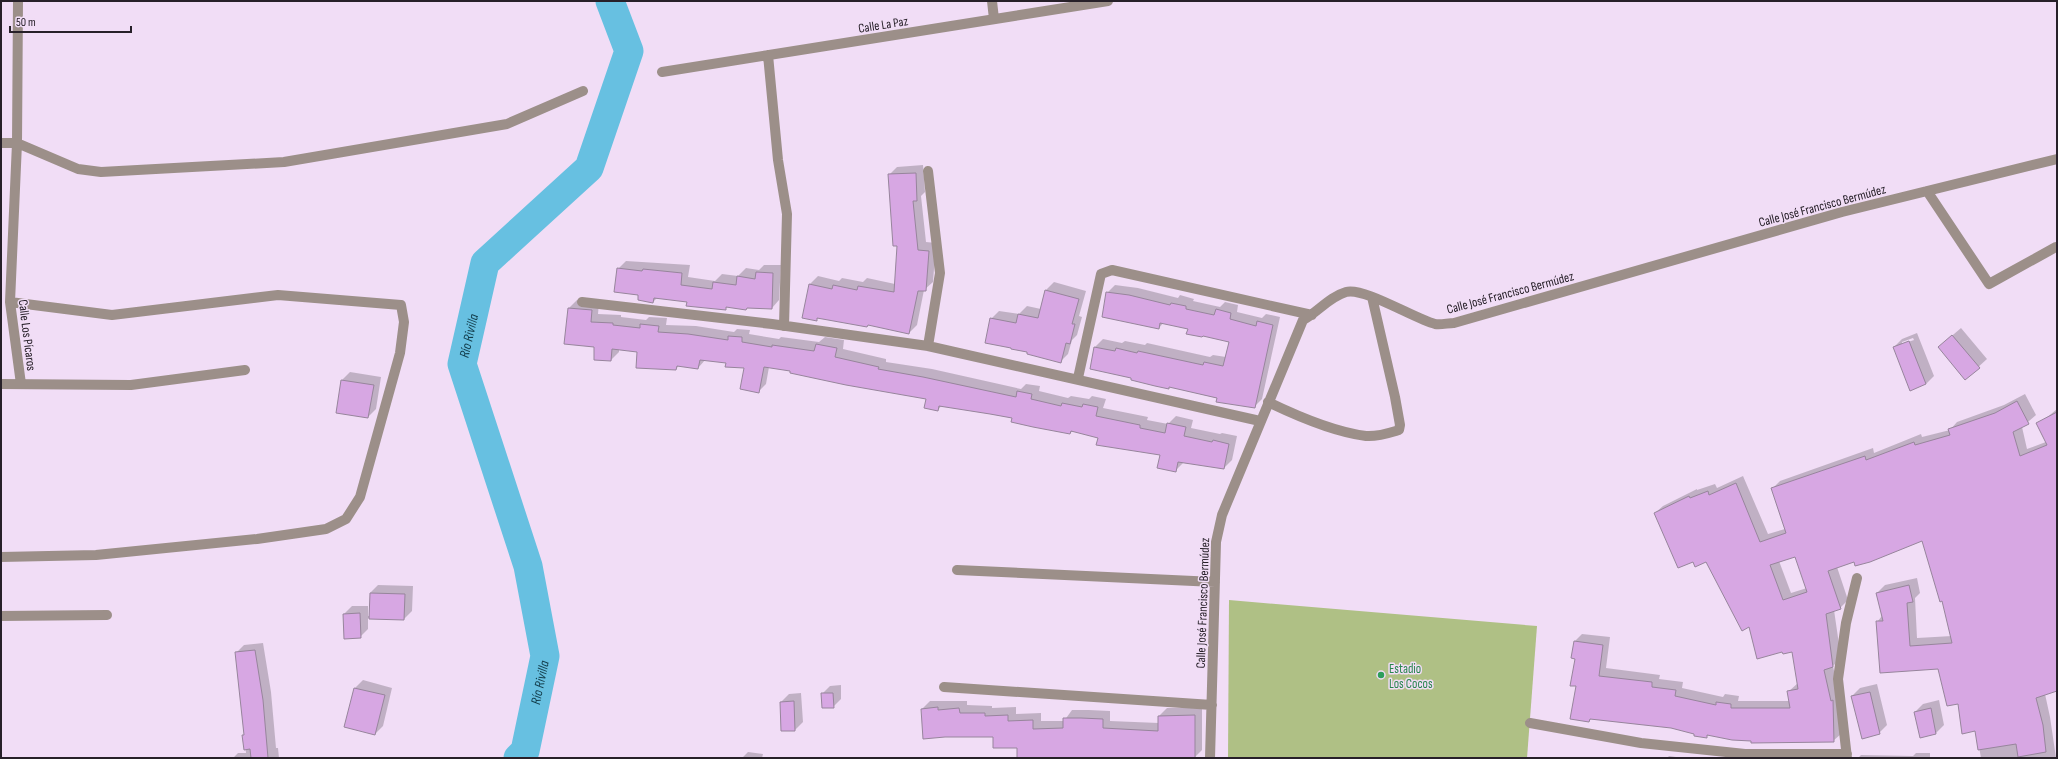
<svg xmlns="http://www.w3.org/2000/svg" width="2058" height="759" font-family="'Sofia Sans Condensed',sans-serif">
  <rect width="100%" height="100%" fill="#f1ddf6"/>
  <path fill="#afc085" d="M1229,600L1537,626L1527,758H1228Z"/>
  <path fill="#0003" fill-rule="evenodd" d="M923,165L925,192L921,196L926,242L936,243L933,282L924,290L917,325L909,333L869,324L867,326L819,317L816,320L810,284L818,276L839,281L842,278L863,282L867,278L895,284L898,245L889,175L897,167Z
    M626,261L690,265L688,277L715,281L722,274L738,276L746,268L759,270L764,265H781L779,300L772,308L748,307L746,309L728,306L725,309L688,301L657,298L653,302L640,295L618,269Z
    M1054,282L1086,291L1079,316L1082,317L1077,335L1072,340L1068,354L1060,362L1028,352L991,319L999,311L1019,314L1027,306L1041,309L1046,290Z
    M1115,285L1138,288L1178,298L1180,295L1194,299L1193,301L1220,307L1225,302L1238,305L1237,312L1262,318L1266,314L1280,317L1262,399L1254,407L1091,368L1095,347L1103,339L1122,343L1125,341L1145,345L1147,343L1210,357L1213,355L1226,357L1230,342L1189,328L1164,322L1159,328L1107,293Z
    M577,300L599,303L598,314L621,315V317L646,320L649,317L667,318L666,325L696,326L734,332L737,329L750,330L749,334L779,339L781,337L819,342L825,337L844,340L843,349L886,359V362L932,369L1021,389L1026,384L1040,386L1039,391L1068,398L1071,396L1089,399L1092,396L1106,399L1103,408L1148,417L1147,420L1168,424L1176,416L1193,420L1191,428L1220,434L1222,433L1237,436L1232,460L1224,468L1184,462L1175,471L1161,454L1099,437L1073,431L1070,433L1013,418L942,405L938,410L927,398L791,370L769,367L766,384L758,392L745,367L727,362L706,359L698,368L679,365L676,369L638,351L619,348V352L611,360L595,346L569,308Z
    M1961,328L1987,359L1965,379L1947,340Z
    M1917,333L1934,376L1926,384L1894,347L1902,339ZM1913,338L1914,340L1902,344V342Z
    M350,372L381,377L376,409L368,417L342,380Z
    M2025,394L2036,415L2022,427L2027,449L2051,440L2057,459V690L2045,694L2050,717L2056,758H1981L1976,730L1939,668L1877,622L1882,616L1877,593L1885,585L1917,578L1920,593L1915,598L1917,638L1952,636L1943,600L1923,540L1837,567L1848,600L1840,608L1834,610L1841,658L1833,666L1839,694L1841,734L1833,741L1752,740L1709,734L1706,737L1671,727L1591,719L1589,721L1577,686L1574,642L1582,634L1610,637L1606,668L1660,675L1659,679L1683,682L1682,688L1723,697L1725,694L1739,696L1738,701H1790L1788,692L1798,683L1793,651L1750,626L1706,561H1693L1655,513L1663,506L1697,489V490L1715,484L1717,488L1743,476L1768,534L1785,529L1772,489L1780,481L1873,448L1874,453L1921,434L1922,437L1950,430L1957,422L2004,405ZM1796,555L1807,588L1791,593L1779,561Z
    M2057,409V441L2044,420Z
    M378,585L413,586L412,611L404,619L368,618V629L360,637L344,614L352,606H368V616H370V593Z
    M263,643L271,692L276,748H278L279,758H233L238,753H246L236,653L244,645Z
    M363,680L392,688L383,726L375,734L355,688Z
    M1877,684L1887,725L1879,733L1852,696L1860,688Z
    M841,685V699L833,707L822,694L830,686Z
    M801,693L803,722L795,730L781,702L789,694Z
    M1939,700L1944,725L1936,733L1920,736L1915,712L1923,704Z
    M930,701H967V705L992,706V708L1016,707V714L1041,713V721H1064L1072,710H1089L1110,711V721L1159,723V716L1167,708H1202V750L1194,758H1018V747L922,709Z
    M748,752L763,754L762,758H742Z
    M1916,753H1930V757L1945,758H1858L1861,755L1913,756Z
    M1669,756L1683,758H1667Z"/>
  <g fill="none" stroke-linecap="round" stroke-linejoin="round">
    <path stroke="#67c0e1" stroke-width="29" id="s1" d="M518,758L525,751L545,656L528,566L462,364L485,263L589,168L629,51L610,1"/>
  </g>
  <path fill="#d7a7e3" stroke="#97859c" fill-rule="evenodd" d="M916,173L917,201H913L918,250L929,251L926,291H918L909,334L868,325L867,327L817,318V321L802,318L809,284L832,289L833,285L857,290L858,286L894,292L897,246H893L888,174Z
    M617,268L642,271L643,269L682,273L681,285L712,289L713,282L736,285L737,276L755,279L756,272L773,273L772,309L747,308L746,310L726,307V310L686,306L687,302L654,298L653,303L638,300V295L614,292Z
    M1045,290L1079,299L1072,324H1075L1070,344L1066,343L1061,363L1027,354V352L1011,349V348L985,343L990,318L1016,323L1018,314L1038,318Z
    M1106,292L1129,295L1170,305L1171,303L1186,306V309L1214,315L1216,309L1231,313L1230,319L1256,326L1257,321L1273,325L1255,408L1216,402L1217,398L1169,387V389L1155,386L1131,380V378L1090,369L1094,347L1115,351L1116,348L1137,353L1138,351L1203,365L1204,362L1223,366L1229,342L1203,336L1202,337L1186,334L1188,329L1160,323L1159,329L1102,317Z
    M568,308L592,310L591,322L613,323V325L640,328V324L659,326L658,332L688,334L728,340V336L742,337V342L772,347V345L814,351L816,344L837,348L835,357L879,367L878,369L923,377L1016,397L1017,391L1032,394L1031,399L1061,406L1062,403L1082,407L1083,404L1098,407L1096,416L1140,425V428L1165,433L1167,423L1186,427L1184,436L1212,442L1213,440L1229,444L1224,469L1178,462L1176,472L1157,468L1160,455L1096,445L1098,438L1071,431L1070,434L1033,427L1011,422L1012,418L990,414L939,406L938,411L924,408L926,399L846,385L790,373V371L764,367L759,393L740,389L744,368L725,367L726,363L700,360L698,369L677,366L676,370L636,368L637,352L612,349L611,361L594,360V347L564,344Z
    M1952,335L1980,368L1965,380L1938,347Z
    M1909,341L1926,384L1910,391L1893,347Z
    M341,380L374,385L368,418L336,413Z
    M2017,401L2029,424L2013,432L2020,456L2047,445L2036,423L2057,412V691L2036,698L2043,725L2046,752L2018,757L2016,744L1978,750L1975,731L1962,734L1958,704L1947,706L1938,669L1880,673L1876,621H1883L1876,593L1909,585L1913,602L1907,603L1910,646L1952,643L1942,601L1940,602L1922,541L1870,562L1855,566L1854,562L1828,571L1841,609L1826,614L1833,667L1824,670L1831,701L1833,700L1834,742L1751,743V741L1732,740L1707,735V738L1694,736V734L1671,728L1590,719L1589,722L1570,719L1576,686H1570L1575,659L1571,658L1574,641L1603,645L1599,676L1652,682V687L1676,690L1675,696L1716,705V702L1731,704V708H1790L1787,691L1798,689L1792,652L1783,654L1782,652L1757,659L1749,627L1742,631L1706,562L1695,567L1693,562L1678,568L1654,513L1689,496L1690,498L1708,491L1709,495L1736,483L1760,542L1786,533L1771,488L1865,456L1866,460L1914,442L1915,445L1950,435L1948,429L1995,413ZM1795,557L1807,592L1783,600L1770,565Z
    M370,593L405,594L404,620L369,619Z
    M360,613L361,638L344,639L343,614Z
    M255,650L263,700L268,758H251L250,749L244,750L242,735H244L235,652Z
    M354,688L385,695L375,735L344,727Z
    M1870,692L1880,734L1862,739L1851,696Z
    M821,693H833L834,708H822Z
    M794,701L795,731H781L780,702Z
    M938,707V710L959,708L960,713H985V716L1008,715V721L1033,720V729L1063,728V718H1081L1103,719V728L1158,731V716L1195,715V758H1017V748H993V737H945L923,739L921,709Z
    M1931,708L1936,734L1920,738L1914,712Z"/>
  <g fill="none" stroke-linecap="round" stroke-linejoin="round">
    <path stroke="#9c8f89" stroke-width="10" d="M18,1L17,143L10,302L21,384
      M992,1L994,19
      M768,55L778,160L787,214L784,326
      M662,72L1108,1
      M1,143H17L78,169L101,172L284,162L507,124L583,91
      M928,171L940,273L928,346
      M1927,191L1989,284L2056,247
      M582,302L772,324L928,346L1260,421
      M1078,378L1101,274L1112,270L1312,315
      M1,384L131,385L245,370
      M1268,402C1297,416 1333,432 1366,436C1377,437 1389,433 1399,430L1400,425L1395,397L1372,297
      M1,557L96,555L257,539L326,529L346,519L360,497L400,353L404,322L401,305L278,295L112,315L10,302
      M957,570L1215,582
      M1,616L107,615
      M944,687L1212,705
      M1530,723L1641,743L1745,754H1847
      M1210,758L1216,542L1222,515L1303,320C1318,312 1329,297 1346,292C1364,287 1415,319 1435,324C1441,325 1448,323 1454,323L1842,212L2057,159
      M1847,758L1838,679L1846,623L1857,578"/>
  </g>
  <circle fill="#2e9e5b" stroke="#f1ddf6" stroke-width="1.5" cx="1381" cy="675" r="4"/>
  <g text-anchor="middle" stroke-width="3" stroke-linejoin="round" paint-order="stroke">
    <g font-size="13" fill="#272029" stroke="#f1ddf6">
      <text transform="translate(883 24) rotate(-9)" y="5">Calle La Paz</text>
      <text transform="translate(1822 205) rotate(-15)" y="5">Calle José Francisco Bermúdez</text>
      <text transform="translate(1510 292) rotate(-15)" y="5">Calle José Francisco Bermúdez</text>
      <text transform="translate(28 335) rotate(83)" y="5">Calle Los Pícaros</text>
      <text transform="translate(1202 603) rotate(-88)" y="5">Calle José Francisco Bermúdez</text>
    </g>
    <g font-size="13" fill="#27864d" stroke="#f1ddf6" text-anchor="start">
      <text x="1389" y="673">Estadio<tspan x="1389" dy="15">Los Cocos</tspan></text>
    </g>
    <g font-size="14" font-style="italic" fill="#123b49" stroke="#f1ddf6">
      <text dy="5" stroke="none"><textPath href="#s1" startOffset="440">Río Rivilla</textPath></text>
      <text dy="5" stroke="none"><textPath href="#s1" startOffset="80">Río Rivilla</textPath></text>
    </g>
  </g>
  <rect width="2058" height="759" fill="none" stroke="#272029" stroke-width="4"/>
  <path d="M10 26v6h121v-6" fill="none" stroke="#272029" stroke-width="2"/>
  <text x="16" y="26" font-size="12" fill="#272029" stroke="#f1ddf6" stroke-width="3" paint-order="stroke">50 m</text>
</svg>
